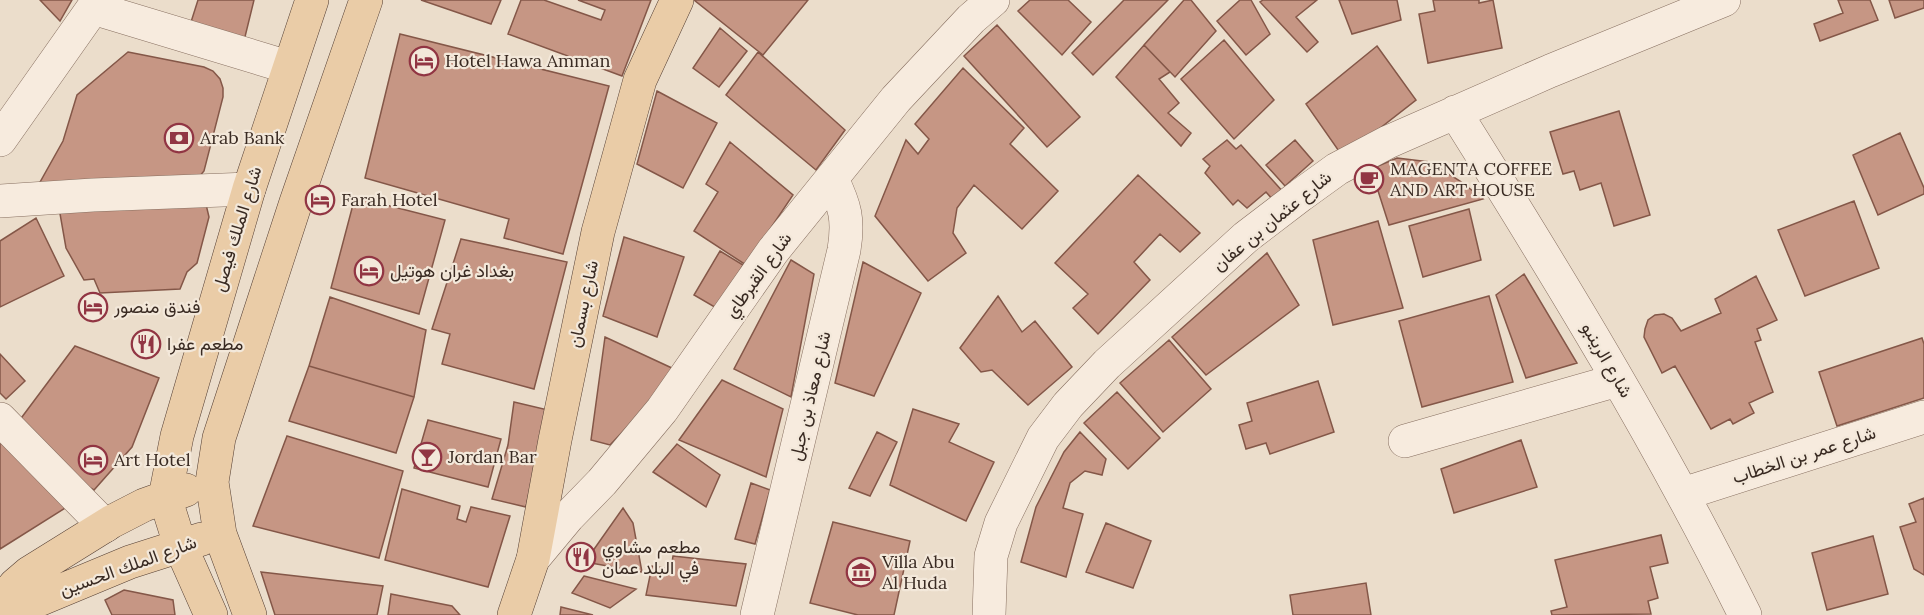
<svg xmlns="http://www.w3.org/2000/svg" width="1924" height="615" font-family="Lora,Vazirmatn,serif">
  <rect width="100%" height="100%" fill="#ebddcb"/>
  <path fill="#c69684" stroke="#845748" stroke-width="1.5" d="M40,0H72L60,21Z
    M198,0H254L243,45L191,22Z
    M421,0H501L491,24Z
    M521,0H544L601,20L605,10L578,0H651L622,76L508,34Z
    M694,0H808L763,55Z
    M1030,0H1068L1091,22L1062,55L1018,11Z
    M1124,0H1168L1093,75L1072,53Z
    M1184,0H1191L1216,31L1175,77L1144,45Z
    M1240,0H1251L1270,34L1246,55L1217,21Z
    M1263,0H1317L1296,17L1318,42L1307,52L1260,2Z
    M1339,0H1397L1401,20L1352,34Z
    M1433,0H1479V3L1493,0L1502,48L1428,63L1419,14L1435,11Z
    M1838,0H1870L1878,20L1820,41L1814,24L1843,13Z
    M1889,0H1924V8L1895,18Z
    M997,25L1080,117L1047,147L964,56Z
    M720,28L747,51L719,87L693,68Z
    M400,34L609,86L563,254L504,238L509,219L365,178Z
    M1224,40L1274,100L1234,139L1181,79Z
    M1144,45L1170,72L1159,79L1179,103L1168,113L1191,133L1181,146L1116,77Z
    M1377,46L1416,100L1343,157L1306,104Z
    M128,52L204,67L213,71L220,79L223,88V97L204,171L199,177L39,184L63,141L77,95Z
    M758,52L845,130L816,170L726,95Z
    M963,68L1024,128L1010,144L1058,191L1022,229L974,185L957,208L953,233L966,253L928,281L875,216L906,140L918,154L929,139L915,124Z
    M657,91L717,123L683,188L637,164Z
    M1619,111L1650,215L1614,226L1601,183L1580,190L1574,171L1563,174L1550,132Z
    M1900,133L1924,188V194L1878,215L1853,155Z
    M1227,140L1236,149L1241,145L1284,193L1274,201L1266,192L1247,208L1238,200L1233,205L1205,173L1210,166L1203,159Z
    M1295,140L1313,161L1285,186L1266,165Z
    M730,142L793,195L746,265L694,231L718,192L706,184Z
    M1397,158L1430,162L1460,181L1483,199L1389,225L1371,169Z
    M1138,175L1200,233L1180,252L1160,234L1134,262L1150,280L1098,334L1073,308L1088,294L1055,263Z
    M204,196L209,217L197,263L187,272L180,289L100,293L94,279L84,280L66,248L59,208Z
    M355,197L445,220L419,314L331,288Z
    M1854,201L1879,268L1805,296L1778,230Z
    M1469,209L1481,260L1423,277L1409,226Z
    M36,218L64,276L0,307V241Z
    M1378,221L1403,308L1333,325L1313,240Z
    M624,237L684,257L657,337L603,316Z
    M461,239L567,262L534,389L442,364L450,334L432,329Z
    M720,251L743,265L718,309L694,295Z
    M1267,253L1299,305L1206,375L1172,337Z
    M791,260L814,274L791,397L734,369Z
    M863,262L921,293L874,396L835,383Z
    M1524,274L1577,363L1526,378L1496,295Z
    M1756,276L1777,320L1757,329L1761,340L1755,342L1773,392L1749,403L1754,413L1733,424L1730,419L1711,429L1675,366L1662,373L1644,337L1645,329L1648,320L1655,315L1664,314L1672,318L1681,331L1721,313L1715,299Z
    M998,296L1022,332L1035,321L1072,367L1028,405L992,370L981,372L960,348Z
    M1489,296L1513,382L1422,407L1399,321Z
    M330,297L426,330L414,397L309,366Z
    M605,337L674,369L669,383L610,445L591,440Z
    M1922,338L1924,344V398L1837,426L1819,372Z
    M1169,340L1211,389L1163,432L1120,383Z
    M75,346L159,378L132,447L94,490L74,479L19,421Z
    M0,354L25,381L6,399L0,393Z
    M309,366L414,397L396,453L289,421Z
    M722,380L783,409L766,477L679,440Z
    M1318,381L1334,432L1270,454L1266,443L1246,449L1239,425L1252,421L1247,403Z
    M1117,392L1160,438L1128,469L1084,423Z
    M514,402L548,410L526,507L492,499L508,445Z
    M913,409L959,424L949,442L994,462L966,521L890,485Z
    M428,420L501,439L488,487L414,468Z
    M877,432L897,442L870,496L849,488Z
    M1080,432L1106,459L1102,475L1085,471L1070,483L1063,508L1083,514L1066,577L1021,562L1036,507L1064,452Z
    M0,436L70,505L0,549Z
    M287,436L403,471L379,558L253,526Z
    M1521,440L1537,487L1454,513L1441,469Z
    M677,444L720,475L706,507L653,472Z
    M751,483L770,490L755,544L735,539Z
    M402,489L460,506L457,519L466,522L471,507L510,516L488,587L385,560Z
    M1924,498V575L1914,569L1900,527L1916,522L1909,504Z
    M623,508L633,523L642,572L585,562Z
    M833,522L910,541L894,615H858L810,603Z
    M1106,523L1151,541L1133,588L1086,572Z
    M1661,535L1668,563L1650,567L1658,598L1648,601L1651,614L1552,615L1551,611L1567,607L1555,560Z
    M1873,536L1888,594L1827,610L1812,553Z
    M673,556L746,564L736,606L646,595L652,566L671,569Z
    M261,572L383,586L377,615H275Z
    M584,576L636,589L610,608L572,593Z
    M1366,583L1371,615H1293L1290,595Z
    M124,590L173,600L175,615H112L105,600Z
    M391,594L452,606L460,615H388Z
    M561,607L593,615H560Z"/>
  <g fill="none" stroke-linecap="round" stroke-linejoin="round">
    <g stroke="#876f60" stroke-width="34">
      <path id="minor" d="M93,8L288,67
        M1455,112C1558,276 1659,441 1745,615
        M0,140L93,8L97,0
        M0,201L93,195L249,189
        M0,419L105,526
        M1405,441L1618,380
        M1683,494L1924,417
        M533,559L568,517L602,482L662,410L773,251L896,99L971,19L993,0
        M757,615L844,250C849,219 845,206 832,179
        M989,615L991,556L1001,523L1043,438L1068,405L1107,364L1246,237L1301,195L1337,169L1388,142L1550,71L1724,0"/>
    </g>
    <g stroke="#553f34" stroke-width="34">
      <path id="major" d="M0,603L15,585L29,573L111,522L144,505L186,490
        M0,605L41,599L130,562L202,539
        M211,615L180,545L165,497L177,436L249,189L312,0
        M250,615L220,534L212,482L219,438L296,202L366,0
        M514,615L533,559L555,440L598,232L640,80L677,0"/>
    </g>
    <use href="#minor" stroke="#f7ebde" stroke-width="33"/>
    <use href="#major" stroke="#eacca7" stroke-width="33"/>
  </g>
  <defs>
    <g id="hotel-ring" transform="scale(1.5)"><circle r="9.5" fill="#f3e8da" stroke="#913543" stroke-width="1.5"/><path d="M-6-4.5h1.5V1H6V5H4.5V3h-9V5H-6ZM-4 0a1.8 1.8 0 1 1 3.6 0ZM.5 0V-2.5h3Q6-2.5 6 0Z" fill="#913543"/></g>
    <g id="bank-ring" transform="scale(1.5)"><circle r="9.5" fill="#f3e8da" stroke="#913543" stroke-width="1.5"/><path d="M-6-4H6V4H-6ZM0-2.3a2.3 2.3 0 1 0 0 4.6a2.3 2.3 0 1 0 0-4.6Z" fill="#913543"/></g>
    <g id="cafe-ring" transform="scale(1.5)"><circle r="9.5" fill="#f3e8da" stroke="#913543" stroke-width="1.5"/><path d="M-5.5-4.5H6V0H3Q3 3.5 0 3.5H-2.5Q-5.5 3.5-5.5 0ZM3-3.2v2h1.7v-2ZM-6 4.5H4V6H-6Z" fill="#913543"/></g>
    <g id="restaurant-ring" transform="scale(1.5)"><circle r="9.5" fill="#f3e8da" stroke="#913543" stroke-width="1.5"/><path d="M-5-6h1v4h1v-4h1v4h1v-4h1v5L-1.5 .5V6h-2V.5L-5-1ZM5-6V6H3V1.5H1.5Q1.5-4 5-6Z" fill="#913543"/></g>
    <g id="bar-ring" transform="scale(1.5)"><circle r="9.5" fill="#f3e8da" stroke="#913543" stroke-width="1.5"/><path d="M-6-5H6L.8 .8V4.5H3.5V6h-7V4.5H-.8V.8Z" fill="#913543"/></g>
    <g id="museum-ring" transform="scale(1.5)"><circle r="9.5" fill="#f3e8da" stroke="#913543" stroke-width="1.5"/><path d="M0-6L6-3V-2H-6V-3ZM-5-1h2V3h-2ZM-1-1h2V3h-2ZM3-1h2V3H3ZM-6 4H6V6H-6Z" fill="#913543"/></g>
  </defs>
  <g fill-rule="evenodd">
    <use href="#hotel-ring" x="424" y="61"/>
    <use href="#bank-ring" x="179" y="138"/>
    <use href="#cafe-ring" x="1369" y="179"/>
    <use href="#hotel-ring" x="320" y="200"/>
    <use href="#hotel-ring" x="369" y="271"/>
    <use href="#hotel-ring" x="93" y="307"/>
    <use href="#restaurant-ring" x="146" y="344"/>
    <use href="#bar-ring" x="427" y="457"/>
    <use href="#hotel-ring" x="93" y="460"/>
    <use href="#restaurant-ring" x="581" y="557"/>
    <use href="#museum-ring" x="861" y="572"/>
  </g>
  <g text-anchor="middle" stroke-width="4.5" stroke-linejoin="round" paint-order="stroke">
    <g font-size="18" fill="#392a22" stroke="#f3e8da" text-anchor="start">
      <text x="445" y="67">Hotel Hawa Amman</text>
      <text x="200" y="144">Arab Bank</text>
      <text x="1390" y="175">MAGENTA COFFEE<tspan x="1390" dy="21">AND ART HOUSE</tspan></text>
      <text x="341" y="206">Farah Hotel</text>
      <text x="390" y="277">بغداد غران هوتيل</text>
      <text x="114" y="313">فندق منصور</text>
      <text x="167" y="350">مطعم عفرا</text>
      <text x="448" y="463">Jordan Bar</text>
      <text x="114" y="466">Art Hotel</text>
      <text x="602" y="553">مطعم مشاوي<tspan x="602" dy="21">في البلد عمان</tspan></text>
      <text x="882" y="568">Villa Abu<tspan x="882" dy="21">Al Huda</tspan></text>
    </g>
    <g font-size="18" fill="#392a22" stroke="#f3e8da">
      <text transform="translate(1272 221) rotate(-39)" y="6">شارع عثمان بن عفان</text>
      <text transform="translate(237 229) rotate(-73)" y="6">شارع الملك فيصل</text>
      <text transform="translate(758 275) rotate(-54)" y="6">شارع القبرطاي</text>
      <text transform="translate(583 304) rotate(-78)" y="6">شارع بسمان</text>
      <text transform="translate(1607 360) rotate(60)" y="6">شارع الرينبو</text>
      <text transform="translate(810 396) rotate(-77)" y="6">شارع معاذ بن جبل</text>
      <text transform="translate(1804 455) rotate(-18)" y="6">شارع عمر بن الخطاب</text>
      <text transform="translate(128 566) rotate(-20)" y="6">شارع الملك الحسين</text>
    </g>
  </g>
</svg>
